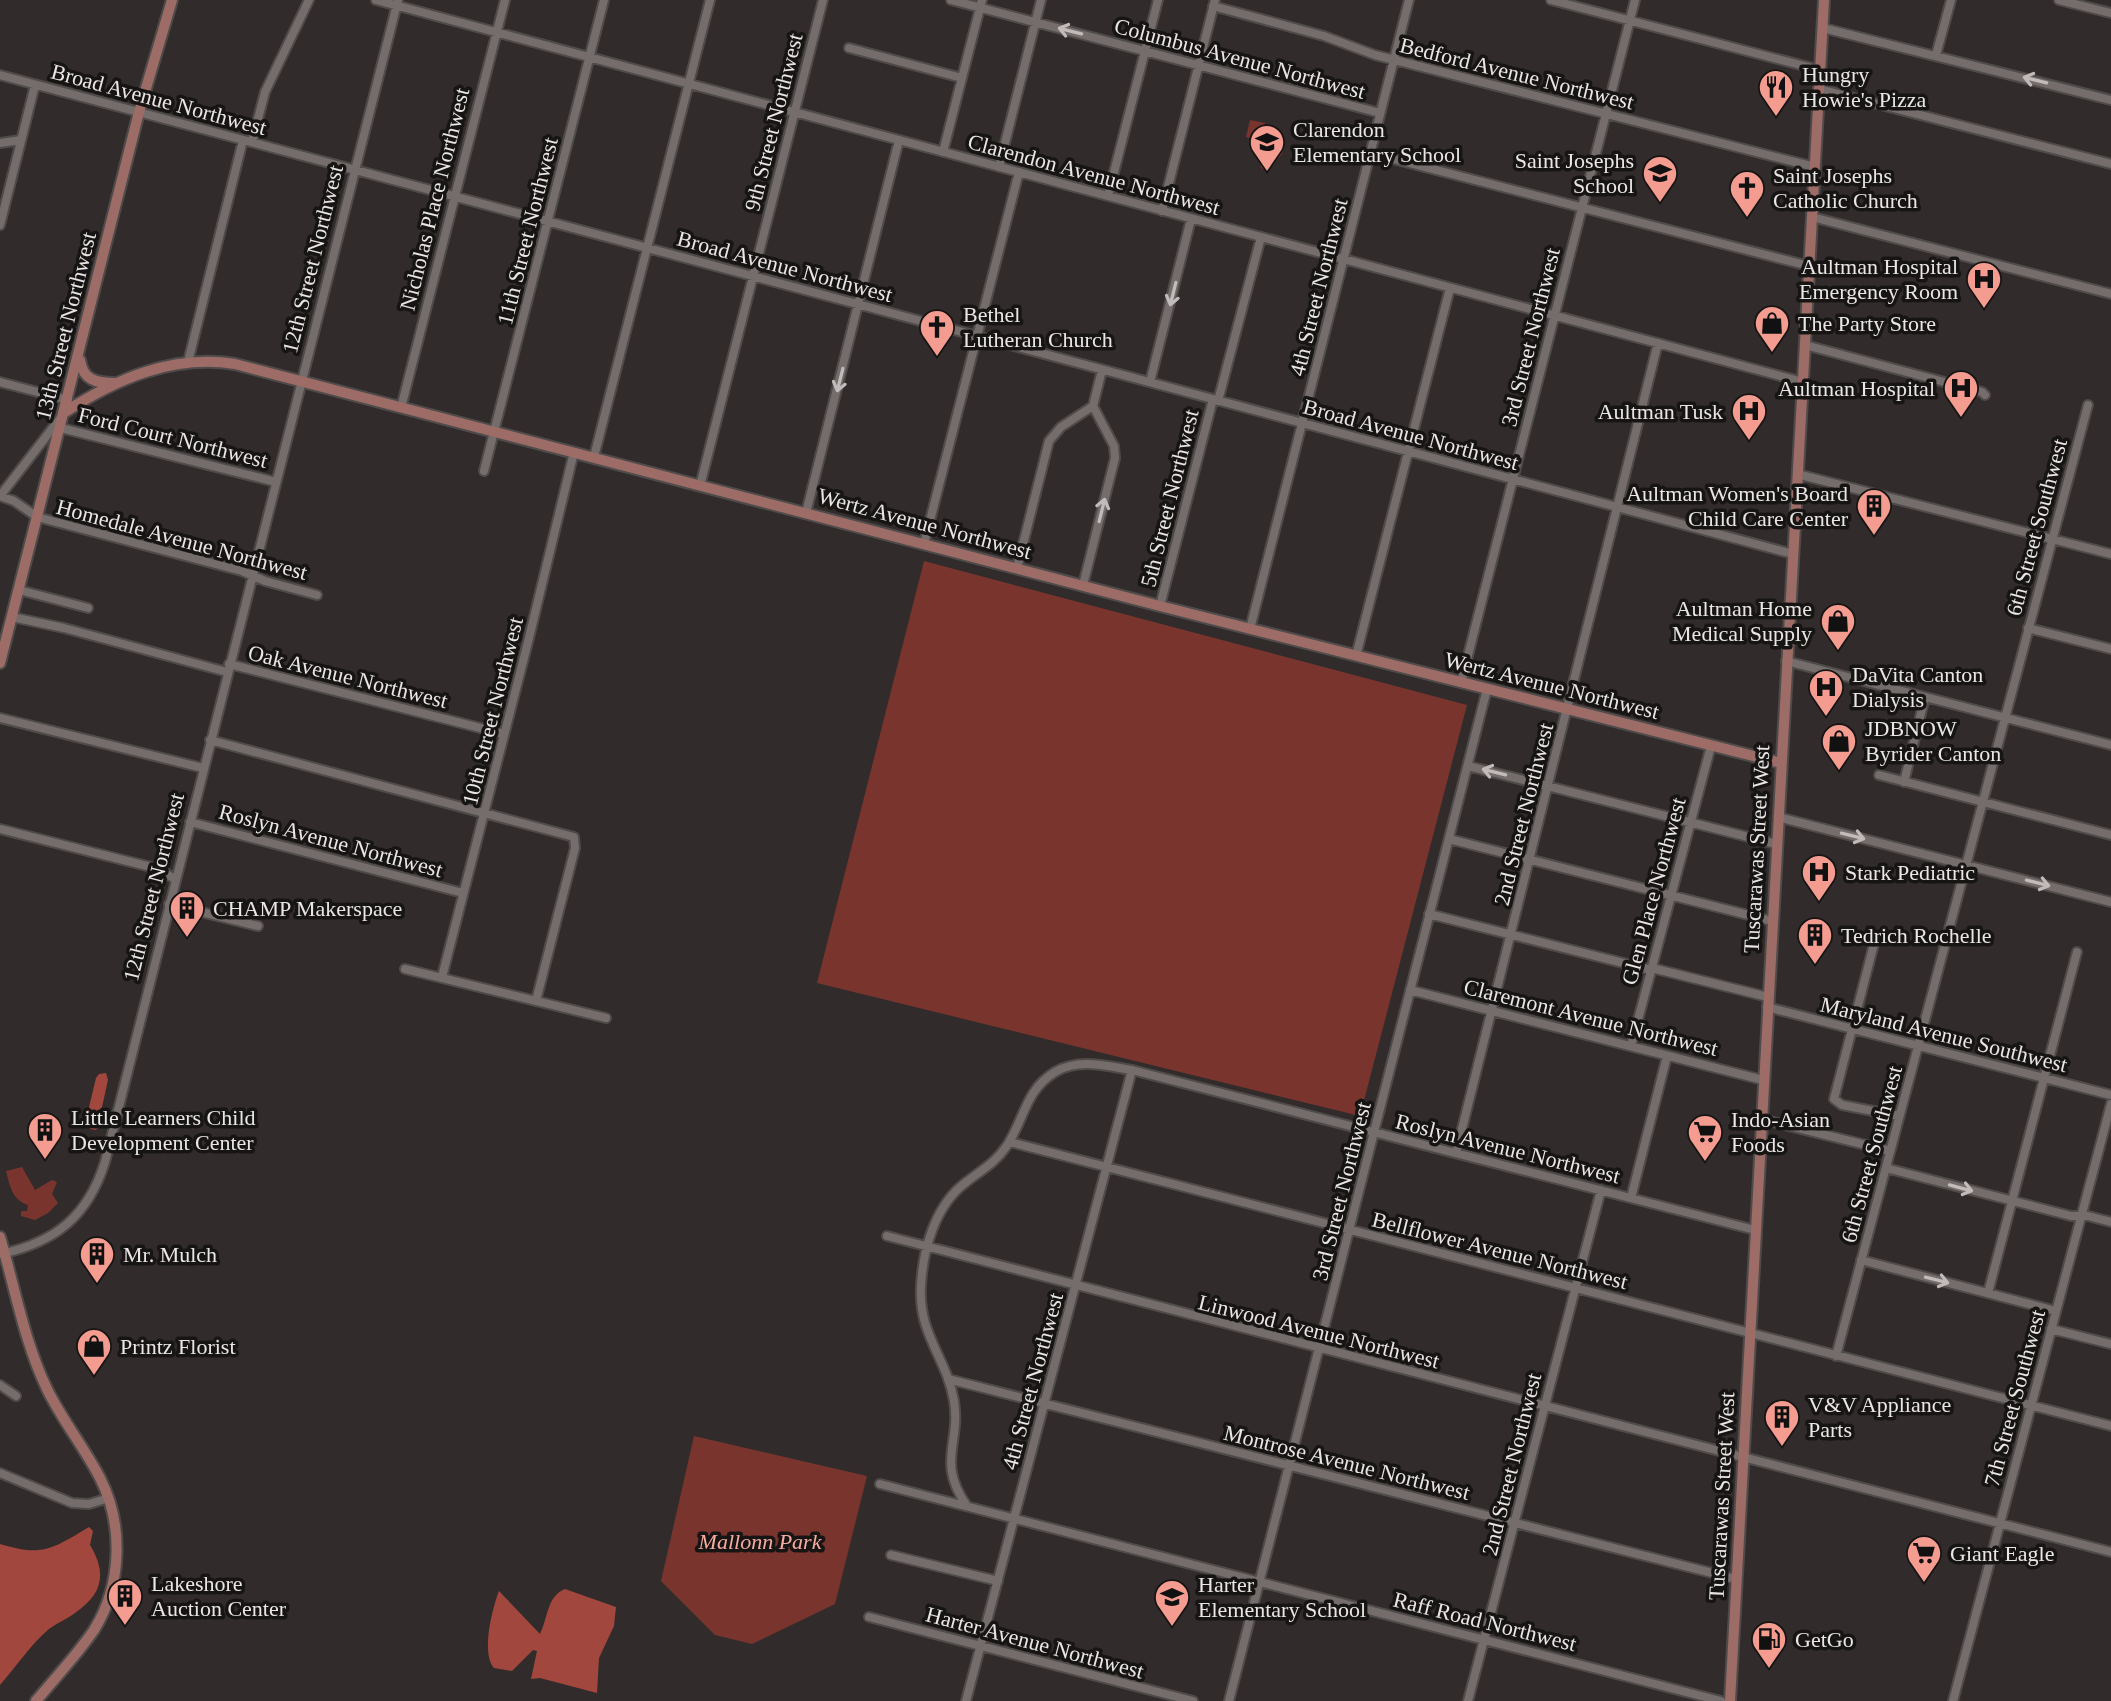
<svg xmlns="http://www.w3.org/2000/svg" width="2111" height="1701" font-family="Georgia,serif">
  <rect width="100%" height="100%" fill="#312c2b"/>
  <path fill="#7a342e" d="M1250,120L1265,123L1260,141L1246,137Z
    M1270,140L1277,141L1283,149L1282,154L1267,171L1261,168L1259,156L1265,141Z
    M924,561L1467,705L1360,1116L817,983Z
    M22,1167L35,1190L52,1180L57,1182L52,1194L58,1203L48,1213L35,1220L21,1216V1211H27L28,1205C12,1200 10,1186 6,1171Z
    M694,1436L867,1476L835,1604L752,1644L715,1635L661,1581Z"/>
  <path fill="#a2473e" d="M106,1073L108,1080L98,1125L96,1130L90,1129L85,1124L96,1078L99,1074Z
    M89,1527L93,1531L90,1545C107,1573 103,1594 75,1613C67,1619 57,1623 49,1629C31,1644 16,1667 0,1685V1544C43,1557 52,1549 89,1527Z
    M565,1589L616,1607L614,1626L599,1658L597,1693L540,1678L531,1679L537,1651L533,1650L512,1671L494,1668C481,1654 492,1609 499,1591L540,1634C548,1618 547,1596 565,1589Z"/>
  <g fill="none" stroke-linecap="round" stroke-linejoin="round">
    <g stroke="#4f4b4a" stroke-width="12">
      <path id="minor" d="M376,0L1803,382
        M951,0L1380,113
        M1551,0L1820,70
        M2059,0L2111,13
        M1213,6L1324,36L1375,55L1815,167
        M1823,28L2111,100
        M849,48L962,78
        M1936,55L1951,0
        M0,75L1793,554
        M1819,89L2111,164
        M252,142L265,92L309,0
        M0,143L21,140
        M943,152L982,0
        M1370,153L1809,266
        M999,167L1041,0
        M1108,196L1158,0
        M1162,211L1215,0
        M1812,217L2111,294
        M0,225L35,85
        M1805,345L1982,392L1985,395
        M188,362L243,140
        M0,382L68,400
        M1150,382L1191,219
        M1218,401L1261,237
        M401,408L505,0
        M61,428L276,482
        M594,457L710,0
        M484,471L604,0
        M1797,474L2111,554
        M700,486L823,0
        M0,496L14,501L37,517L242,571L265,581L317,595
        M0,496L62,416
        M806,513L899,140
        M924,544L1019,172
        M1017,568L1049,441L1061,427L1093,406L1102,370
        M1083,585L1115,458L1114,446L1093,406
        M19,590L88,608
        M1160,606L1213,399
        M12,617L64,628L227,672
        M2028,628L2111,649
        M1250,629L1409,0
        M1356,656L1450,288
        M1786,661L2111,745
        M229,664L504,734
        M1461,683L1635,0
        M0,718L203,768
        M210,740L574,837L575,848L536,1001
        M1468,766L1776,844
        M1879,775L2111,835
        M1904,782L1925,697
        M1778,817L2111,902
        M190,822L463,893
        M0,829L159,869L176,880
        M1449,839L1772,921
        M169,904L258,926
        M1429,914L1651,970
        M1875,940L1834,1099L1842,1105L1899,1116
        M1652,968L1768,997
        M405,969L606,1018
        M442,977L529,638L574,452
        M1410,990L1763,1080
        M1767,1007L2111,1095
        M1631,1046L1711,746
        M1761,1119L1890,1151
        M1010,1142L2111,1426
        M1456,1153L1658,343
        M1886,1168L2071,1216H2088L2111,1222
        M1631,1198L1667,1056
        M887,1236L2111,1552
        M1,1254C56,1242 88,1216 105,1162L398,0
        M1861,1260L2056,1311
        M1988,1293L2077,952
        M2051,1329L2111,1344
        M1836,1356L2088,405
        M948,1379L1736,1579
        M0,1385L16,1396
        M0,1473L72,1503L89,1504L109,1498
        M880,1484L1721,1701
        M967,1506C936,1462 961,1443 954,1401C947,1358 918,1335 921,1286C923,1249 935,1206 965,1183C980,1171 995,1163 1006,1147C1024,1121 1025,1090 1055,1072C1079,1058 1106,1066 1132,1070L1755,1230
        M891,1555L998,1581
        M869,1617L1193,1701
        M966,1701L1132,1070
        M1229,1701L1487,689
        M1468,1701L1601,1190
        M1953,1701L2111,1104"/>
    </g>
    <g stroke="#4f4b4a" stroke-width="14">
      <path id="major" d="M80,360C83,380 96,383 114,383
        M65,412C116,379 173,354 235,364L1160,606L1781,763
        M0,663L139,112L172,0
        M0,1237C15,1288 24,1341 47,1389C62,1420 84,1447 100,1478C124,1525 122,1585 94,1630C77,1655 55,1678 36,1701
        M1730,1701L1824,0"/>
    </g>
    <use href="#minor" stroke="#746d6c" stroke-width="8"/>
    <use href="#major" stroke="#9d6c66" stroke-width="10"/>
  </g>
  <defs><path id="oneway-shaft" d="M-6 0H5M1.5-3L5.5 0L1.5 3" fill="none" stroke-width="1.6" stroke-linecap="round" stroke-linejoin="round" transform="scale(2)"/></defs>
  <g stroke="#c1bcbb">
    <use href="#oneway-shaft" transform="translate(1070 31) rotate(-166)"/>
    <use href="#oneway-shaft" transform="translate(2035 80) rotate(-166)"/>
    <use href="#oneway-shaft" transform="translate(1173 294) rotate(104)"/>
    <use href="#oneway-shaft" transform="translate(840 380) rotate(104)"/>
    <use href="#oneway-shaft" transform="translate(1102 510) rotate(-76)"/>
    <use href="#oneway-shaft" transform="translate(1494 772) rotate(-166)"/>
    <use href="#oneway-shaft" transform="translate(1853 836) rotate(14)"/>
    <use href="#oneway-shaft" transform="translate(2038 883) rotate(14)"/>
    <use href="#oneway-shaft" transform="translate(1961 1188) rotate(15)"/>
    <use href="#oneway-shaft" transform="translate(1937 1280) rotate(14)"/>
  </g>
  <defs>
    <g id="restaurant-pin" transform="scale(1.8)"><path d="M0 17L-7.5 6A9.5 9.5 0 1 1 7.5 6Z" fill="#f59c91" stroke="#171514"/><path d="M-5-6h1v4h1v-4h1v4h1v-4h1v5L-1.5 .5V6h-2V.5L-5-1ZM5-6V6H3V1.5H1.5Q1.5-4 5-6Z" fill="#111"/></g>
    <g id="school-pin" transform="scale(1.8)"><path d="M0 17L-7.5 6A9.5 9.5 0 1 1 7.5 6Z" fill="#f59c91" stroke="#171514"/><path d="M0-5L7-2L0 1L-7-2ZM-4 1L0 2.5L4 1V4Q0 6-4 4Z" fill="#111"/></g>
    <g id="church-pin" transform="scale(1.8)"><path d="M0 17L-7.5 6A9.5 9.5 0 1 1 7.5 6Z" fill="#f59c91" stroke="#171514"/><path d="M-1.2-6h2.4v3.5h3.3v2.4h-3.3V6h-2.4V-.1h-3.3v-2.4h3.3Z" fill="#111"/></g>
    <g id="hospital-pin" transform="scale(1.8)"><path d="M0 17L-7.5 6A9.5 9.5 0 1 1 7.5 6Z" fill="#f59c91" stroke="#171514"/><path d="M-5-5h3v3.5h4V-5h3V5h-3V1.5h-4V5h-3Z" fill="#111"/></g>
    <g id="shop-pin" transform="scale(1.8)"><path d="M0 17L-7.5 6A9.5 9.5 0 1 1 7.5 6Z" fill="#f59c91" stroke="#171514"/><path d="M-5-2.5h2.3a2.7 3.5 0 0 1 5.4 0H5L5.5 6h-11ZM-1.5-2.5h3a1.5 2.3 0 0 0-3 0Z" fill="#111"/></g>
    <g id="building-pin" transform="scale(1.8)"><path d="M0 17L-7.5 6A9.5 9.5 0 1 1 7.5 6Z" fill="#f59c91" stroke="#171514"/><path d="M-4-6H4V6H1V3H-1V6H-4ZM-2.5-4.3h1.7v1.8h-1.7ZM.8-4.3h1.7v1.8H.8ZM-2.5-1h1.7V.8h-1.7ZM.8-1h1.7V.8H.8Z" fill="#111"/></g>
    <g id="supermarket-pin" transform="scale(1.8)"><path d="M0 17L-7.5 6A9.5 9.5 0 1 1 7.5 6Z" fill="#f59c91" stroke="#171514"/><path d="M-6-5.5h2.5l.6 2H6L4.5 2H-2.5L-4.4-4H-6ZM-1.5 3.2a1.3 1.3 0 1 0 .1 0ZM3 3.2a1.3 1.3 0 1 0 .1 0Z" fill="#111"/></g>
    <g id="fuel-pin" transform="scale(1.8)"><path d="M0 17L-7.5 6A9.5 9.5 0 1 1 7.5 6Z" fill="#f59c91" stroke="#171514"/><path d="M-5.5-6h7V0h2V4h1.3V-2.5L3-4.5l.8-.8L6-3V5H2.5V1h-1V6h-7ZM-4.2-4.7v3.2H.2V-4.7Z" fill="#111"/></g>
  </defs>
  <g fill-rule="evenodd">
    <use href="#restaurant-pin" x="1776" y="87"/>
    <use href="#school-pin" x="1267" y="142"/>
    <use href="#school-pin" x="1660" y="173"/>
    <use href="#church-pin" x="1747" y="188"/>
    <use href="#hospital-pin" x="1984" y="279"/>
    <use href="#shop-pin" x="1772" y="323"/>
    <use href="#church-pin" x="937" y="327"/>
    <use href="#hospital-pin" x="1961" y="388"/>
    <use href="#hospital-pin" x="1749" y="411"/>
    <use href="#building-pin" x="1874" y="506"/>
    <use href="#shop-pin" x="1838" y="621"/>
    <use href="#hospital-pin" x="1826" y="687"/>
    <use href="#shop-pin" x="1839" y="741"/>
    <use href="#hospital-pin" x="1819" y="872"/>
    <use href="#building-pin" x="187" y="908"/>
    <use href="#building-pin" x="1815" y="935"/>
    <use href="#building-pin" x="45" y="1130"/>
    <use href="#supermarket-pin" x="1705" y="1132"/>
    <use href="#building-pin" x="97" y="1254"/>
    <use href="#shop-pin" x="94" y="1346"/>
    <use href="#building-pin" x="1782" y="1417"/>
    <use href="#supermarket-pin" x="1924" y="1553"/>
    <use href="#building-pin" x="125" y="1596"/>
    <use href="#school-pin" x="1172" y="1597"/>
    <use href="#fuel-pin" x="1769" y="1639"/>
  </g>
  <g text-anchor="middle" stroke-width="7" stroke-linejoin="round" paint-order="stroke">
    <g font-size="22" fill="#eae6e6" stroke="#171514">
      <text transform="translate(1240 58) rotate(15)" y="8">Columbus Avenue Northwest</text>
      <text transform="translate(1517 73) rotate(14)" y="8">Bedford Avenue Northwest</text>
      <text transform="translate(159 99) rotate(15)" y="8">Broad Avenue Northwest</text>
      <text transform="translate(773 122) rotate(-76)" y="8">9th Street Northwest</text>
      <text transform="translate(1094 174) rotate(15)" y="8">Clarendon Avenue Northwest</text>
      <text transform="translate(434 199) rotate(-76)" y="8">Nicholas Place Northwest</text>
      <text transform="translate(527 231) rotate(-76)" y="8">11th Street Northwest</text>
      <text transform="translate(312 259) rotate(-76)" y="8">12th Street Northwest</text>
      <text transform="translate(785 266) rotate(15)" y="8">Broad Avenue Northwest</text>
      <text transform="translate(1318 287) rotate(-76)" y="8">4th Street Northwest</text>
      <text transform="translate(65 326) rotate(-76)" y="8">13th Street Northwest</text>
      <text transform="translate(1530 337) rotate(-76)" y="8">3rd Street Northwest</text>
      <text transform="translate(1411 434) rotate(15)" y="8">Broad Avenue Northwest</text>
      <text transform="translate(173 437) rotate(14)" y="8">Ford Court Northwest</text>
      <text transform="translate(1169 498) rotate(-76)" y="8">5th Street Northwest</text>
      <text transform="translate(925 523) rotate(15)" y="8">Wertz Avenue Northwest</text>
      <text transform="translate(2036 527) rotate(-75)" y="8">6th Street Southwest</text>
      <text transform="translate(182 539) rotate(15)" y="8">Homedale Avenue Northwest</text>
      <text transform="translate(348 676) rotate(14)" y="8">Oak Avenue Northwest</text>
      <text transform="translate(1552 685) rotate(14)" y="8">Wertz Avenue Northwest</text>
      <text transform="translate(492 711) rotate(-76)" y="8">10th Street Northwest</text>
      <text transform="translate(1523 814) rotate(-76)" y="8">2nd Street Northwest</text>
      <text transform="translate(331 840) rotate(15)" y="8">Roslyn Avenue Northwest</text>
      <text transform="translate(1756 849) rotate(-87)" y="8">Tuscarawas Street West</text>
      <text transform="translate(153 887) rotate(-76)" y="8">12th Street Northwest</text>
      <text transform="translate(1653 891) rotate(-75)" y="8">Glen Place Northwest</text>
      <text transform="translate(1591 1017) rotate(14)" y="8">Claremont Avenue Northwest</text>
      <text transform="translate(1944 1034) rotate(14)" y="8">Maryland Avenue Southwest</text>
      <text transform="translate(1508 1148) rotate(14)" y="8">Roslyn Avenue Northwest</text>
      <text transform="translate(1871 1154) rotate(-75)" y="8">6th Street Southwest</text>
      <text transform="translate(1341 1191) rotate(-76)" y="8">3rd Street Northwest</text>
      <text transform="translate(1500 1250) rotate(14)" y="8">Bellflower Avenue Northwest</text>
      <text transform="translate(1319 1331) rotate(14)" y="8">Linwood Avenue Northwest</text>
      <text transform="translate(1032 1381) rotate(-75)" y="8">4th Street Northwest</text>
      <text transform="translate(2014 1398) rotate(-75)" y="8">7th Street Southwest</text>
      <text transform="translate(1347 1462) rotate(14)" y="8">Montrose Avenue Northwest</text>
      <text transform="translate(1511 1464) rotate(-76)" y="8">2nd Street Northwest</text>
      <text transform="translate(1721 1496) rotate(-87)" y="8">Tuscarawas Street West</text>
      <text transform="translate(1485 1621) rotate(14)" y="8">Raff Road Northwest</text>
      <text transform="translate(1035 1642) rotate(15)" y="8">Harter Avenue Northwest</text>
    </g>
    <g font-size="22" fill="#eae6e6" stroke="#171514" text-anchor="start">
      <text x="1802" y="82">Hungry<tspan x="1802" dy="25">Howie's Pizza</tspan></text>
      <text x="1293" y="137">Clarendon<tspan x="1293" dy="25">Elementary School</tspan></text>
      <text x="1634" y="168" text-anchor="end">Saint Josephs<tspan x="1634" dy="25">School</tspan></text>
      <text x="1773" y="183">Saint Josephs<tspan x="1773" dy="25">Catholic Church</tspan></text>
      <text x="1958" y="274" text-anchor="end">Aultman Hospital<tspan x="1958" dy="25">Emergency Room</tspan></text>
      <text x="963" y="322">Bethel<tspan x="963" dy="25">Lutheran Church</tspan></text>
      <text x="1798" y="331">The Party Store</text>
      <text x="1935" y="396" text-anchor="end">Aultman Hospital</text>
      <text x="1723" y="419" text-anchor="end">Aultman Tusk</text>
      <text x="1848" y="501" text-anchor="end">Aultman Women's Board<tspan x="1848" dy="25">Child Care Center</tspan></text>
      <text x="1812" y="616" text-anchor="end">Aultman Home<tspan x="1812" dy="25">Medical Supply</tspan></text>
      <text x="1852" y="682">DaVita Canton<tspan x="1852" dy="25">Dialysis</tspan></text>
      <text x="1865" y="736">JDBNOW<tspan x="1865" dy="25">Byrider Canton</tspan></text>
      <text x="1845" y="880">Stark Pediatric</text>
      <text x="213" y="916">CHAMP Makerspace</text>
      <text x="1841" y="943">Tedrich Rochelle</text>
      <text x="71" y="1125">Little Learners Child<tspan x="71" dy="25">Development Center</tspan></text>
      <text x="1731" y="1127">Indo-Asian<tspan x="1731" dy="25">Foods</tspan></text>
      <text x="123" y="1262">Mr. Mulch</text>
      <text x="120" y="1354">Printz Florist</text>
      <text x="1808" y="1412">V&amp;V Appliance<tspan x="1808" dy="25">Parts</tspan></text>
      <text x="1950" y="1561">Giant Eagle</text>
      <text x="151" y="1591">Lakeshore<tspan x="151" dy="25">Auction Center</tspan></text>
      <text x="1198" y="1592">Harter<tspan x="1198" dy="25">Elementary School</tspan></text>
      <text x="1795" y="1647">GetGo</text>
    </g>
    <g font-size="22" font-style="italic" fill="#f7aba1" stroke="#171514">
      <text x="760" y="1549">Mallonn Park</text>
    </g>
  </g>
</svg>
